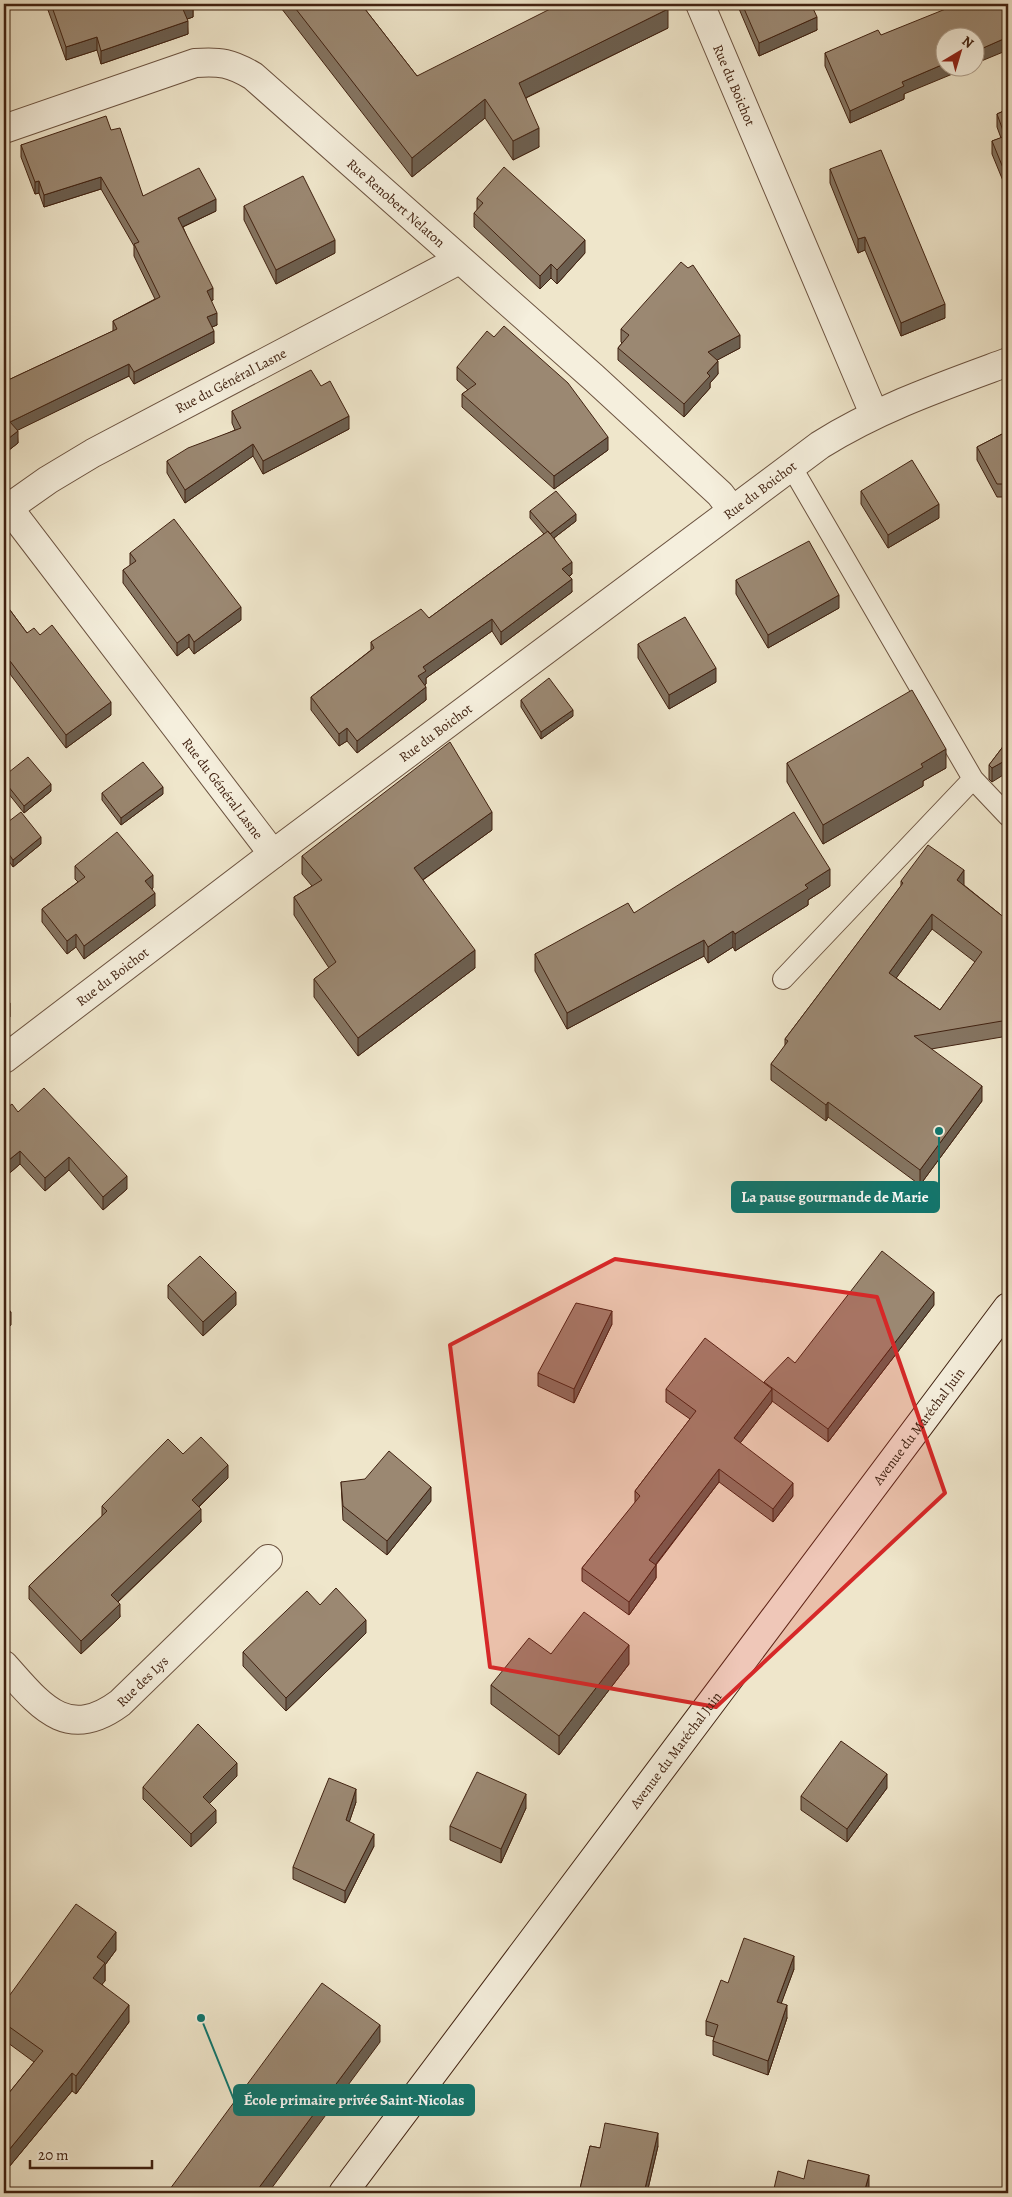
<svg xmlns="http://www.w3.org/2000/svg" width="1012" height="2197" font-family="Alegreya,serif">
  <rect width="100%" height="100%" fill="#efe6cb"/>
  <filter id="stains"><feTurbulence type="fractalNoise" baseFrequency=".004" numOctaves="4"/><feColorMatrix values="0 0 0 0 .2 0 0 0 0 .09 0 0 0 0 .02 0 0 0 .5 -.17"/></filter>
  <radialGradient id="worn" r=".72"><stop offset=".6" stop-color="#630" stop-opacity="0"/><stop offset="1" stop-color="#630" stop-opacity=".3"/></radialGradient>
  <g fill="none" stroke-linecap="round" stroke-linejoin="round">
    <g stroke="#6c5340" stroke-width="22">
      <path id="service" d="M791,466L973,779L1008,816
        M783,979L973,779"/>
    </g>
    <g stroke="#6c5340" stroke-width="30">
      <g id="minor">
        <path id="s1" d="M700,4L874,414"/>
        <path id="s2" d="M4,129L195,63C220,61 231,63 253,76L593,377L720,494L732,510"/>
        <path id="s3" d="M8,507L273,854"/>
        <path id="s4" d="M4,511L48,480L93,453L459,260"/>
        <path id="s5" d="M4,1665C39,1704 66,1743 120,1703L268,1559"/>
      </g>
    </g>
    <g stroke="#6c5340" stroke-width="30">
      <g id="tertiary">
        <path id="s6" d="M4,1059L273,854L820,445C879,408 943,386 1008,362"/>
      </g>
    </g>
    <g stroke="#412211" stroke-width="30">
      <g id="secondary">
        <path id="s7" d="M343,2193L1008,1307"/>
      </g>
    </g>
    <use href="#service" stroke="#f5efdd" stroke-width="20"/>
    <use href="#minor" stroke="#f5efdd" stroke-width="28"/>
    <use href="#tertiary" stroke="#f5efdd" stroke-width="28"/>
    <use href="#secondary" stroke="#f5efdd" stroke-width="28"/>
  </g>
  <path fill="#857562" stroke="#412211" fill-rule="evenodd" d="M48,4H193V17L187,19L188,34L101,64L97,50L66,60L48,10Z
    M278,4H361L417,76L668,28L526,98L539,147L513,160L485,118L412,177Z
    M737,4H811L817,30L759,56Z
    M881,35L904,94V99L850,123L825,66V53Z
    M1008,109V193L992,154V141L1001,138L997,127V114Z
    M111,130L143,196L216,211L183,227L213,300L211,301L217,325L212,327L214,343L134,384L129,376L17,430L18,443L4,454V382L113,331V321L155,299L134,256V246L101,189L44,207L39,193L35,194L21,157V145Z
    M830,169L945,318L901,336L865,250L858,253L830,183Z
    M477,198L585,253L557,284L551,278L540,289L474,227V213L477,210Z
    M244,206L335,253L276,284L244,220Z
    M1008,228V249L1006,242V229Z
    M621,329L740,348L717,360L718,374L710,383V388L684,417L618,360V348L622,343L621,342Z
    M457,367L608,450L554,489L462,407V394L468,390L457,380Z
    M321,386L349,429L263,474L253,456L185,503L167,473V461L235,430L232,423V411Z
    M1008,431V497H997L977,460V447Z
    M861,491L939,518L888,548L861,504Z
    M530,511L576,521L554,538L572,574L569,577L572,592L501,645L492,631L426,678V684L425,685L426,700L357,753L347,741L339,746L311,710V697L371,650V642L429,618L544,534L530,518Z
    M130,553L241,620L194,654L189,647L177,656L123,583V570L130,566Z
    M736,580L839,608L768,648L736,594Z
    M4,602L27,633L40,635L111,715L66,748L10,674Z
    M638,644L716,682L669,709L638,658Z
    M521,700L573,716L541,739L521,707Z
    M1008,740L992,782L989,779V765Z
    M787,763L946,768L923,781V786L823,844L787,782Z
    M4,776L51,791L24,813L4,788Z
    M102,793L163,794L121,825L102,800Z
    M4,825L41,844L13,867L4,854Z
    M492,830L423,880L475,968L358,1056L314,997V979L329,968L294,915V897L312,886L302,874V856Z
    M75,866L153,888L152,889L155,906L84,959L76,947L67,954L42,922V909L78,882L75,879Z
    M901,881L964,885L1006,919L1008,916V1036L931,1049L982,1101L920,1185L828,1117L826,1121L771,1080V1064L785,1046V1039L901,886ZM932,929L975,962L940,1010L896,978Z
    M830,886L808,900V905L735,951L733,947L708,963L704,956L567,1029L535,971V954L634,913Z
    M4,1110L18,1112L127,1189L103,1210L69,1170L45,1191L20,1164L4,1178Z
    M168,1285L236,1305L203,1336L168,1298Z
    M934,1305L828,1442L772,1401V1402L740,1443L793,1496L773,1522L719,1482L656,1565V1578L629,1615L582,1581V1568L635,1503V1491L690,1419L666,1402V1389L764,1383V1382L795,1363Z
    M612,1324L574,1403L538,1386V1373Z
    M183,1454L228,1478L199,1507L201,1522L118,1602L120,1617L81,1654L29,1599V1586L102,1516V1506Z
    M341,1482L431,1501L387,1555L343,1520Z
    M320,1605L366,1633L286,1711L243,1666V1652Z
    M551,1654L629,1664L559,1755L491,1704V1685Z
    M237,1776L209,1804L216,1823L191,1847L143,1799V1787Z
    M887,1788L847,1842L801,1810V1796Z
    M356,1802L349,1822L374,1846L345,1903L293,1879V1867Z
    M526,1808L501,1863L450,1840V1826Z
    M116,1950L105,1965V1981L102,1984L129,2022L76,2094L72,2091L4,2173V2099L34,2062L4,2040V2003Z
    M794,1969L781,2003L787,2018L768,2075L713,2055V2041L714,2037L706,2035V2021L728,1983Z
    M590,2146L600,2148L658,2146L647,2193H579Z"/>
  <path fill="#6c5f50" stroke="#412211" d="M193,4V17L182,21V7Z
    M668,9V28L519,101V83Z
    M817,17V30L759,56V43Z
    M188,21V34L101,64V51Z
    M97,37V50L66,60V47Z
    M1008,37V50L974,64V52Z
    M944,64V68H967L904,94V99L850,123V111L902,82Z
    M8,68V82L4,83V70Z
    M485,99V118L412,177V158Z
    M539,128V147L513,160V141Z
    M101,177V189L44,207V195Z
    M39,181V193L35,194V182Z
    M216,199V211L178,229V218Z
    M865,237V250L858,253V239Z
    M335,240V253L276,284V270Z
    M585,240V253L557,284V270Z
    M551,264V278L540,289V276Z
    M213,288V300L207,303V291Z
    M945,304V318L901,336V323Z
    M217,313V325L207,329V317Z
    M214,331V343L134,384V372Z
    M740,335V348L708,365V352Z
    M718,361V374L710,383V388L684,417V404L707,373Z
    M129,364V376L10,434V422Z
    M349,416V429L263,474V461Z
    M18,431V443L4,454V442Z
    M608,437V450L554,489V476Z
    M253,444V456L185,503V490Z
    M939,504V518L888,548V535Z
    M576,514V521L550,541V534Z
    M572,562V574L562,581V569Z
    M572,579V592L501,645V632Z
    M839,595V608L768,648V635Z
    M241,607V620L194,654V642Z
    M492,619V631L426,678V684L418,689V676L423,667Z
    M189,634V647L177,656V643Z
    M10,661V674L4,678V665Z
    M716,668V682L669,709V695Z
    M426,687V700L357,753V741Z
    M111,702V715L66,748V735Z
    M573,710V716L541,739V732Z
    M347,728V741L339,746V734Z
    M946,749V768L923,781V786L823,844V825L921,764Z
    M1008,759V772L992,782V768Z
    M51,784V791L24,813V806Z
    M163,787V794L121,825V818Z
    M492,812V830L414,886V868Z
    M41,837V844L13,867V860Z
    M830,869V886L808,900V905L735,951V934L805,885Z
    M964,870V886L957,880Z
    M153,875V888L145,894V881Z
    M155,893V906L84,959V946Z
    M932,914V929L889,988V973Z
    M733,931V947L708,963V947Z
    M76,934V947L67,954V941Z
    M704,940V956L567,1029V1013Z
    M475,950V968L358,1056V1038Z
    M7,986V1000L4,1002V988Z
    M10,1003V1017L4,1021V1008Z
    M982,1086V1101L920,1185V1170Z
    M828,1102V1117L826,1121V1105Z
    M20,1151V1164L4,1178V1164Z
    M69,1157V1170L45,1191V1178Z
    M127,1176V1189L103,1210V1197Z
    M236,1292V1305L203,1336V1322Z
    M934,1292V1305L828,1442V1429Z
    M612,1311V1324L574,1403V1389Z
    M11,1312V1325L4,1331V1318Z
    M772,1389V1402L734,1451V1438Z
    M228,1465V1478L192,1513V1500Z
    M719,1469V1482L649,1573V1560Z
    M793,1483V1496L773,1522V1509Z
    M431,1487V1501L387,1555V1541Z
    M201,1509V1522L111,1608V1595Z
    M656,1565V1578L629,1615V1602Z
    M120,1604V1617L81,1654V1641Z
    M366,1620V1633L286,1711V1698Z
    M629,1645V1664L559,1755V1736Z
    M237,1763V1776L203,1810V1797Z
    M887,1774V1788L847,1842V1829Z
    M356,1789V1802L346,1832V1820Z
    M526,1794V1808L501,1863V1849Z
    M216,1810V1823L191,1847V1834Z
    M374,1834V1846L345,1903V1891Z
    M116,1932V1950L105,1965V1981L93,1995V1978L97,1957Z
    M794,1956V1969L777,2015V2002Z
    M129,2005V2022L76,2094V2076Z
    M787,2005V2018L768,2075V2061Z
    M380,2025V2042L268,2193H255Z
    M72,2073V2091L4,2173V2156Z
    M658,2133V2146L647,2193H644Z
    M869,2175V2189L868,2193H864Z"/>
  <path fill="#9b8872" stroke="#412211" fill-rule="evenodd" d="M51,4H192L182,7L188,21L101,51L97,37L66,47Z
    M292,4H361L417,76L560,4H665L668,9L519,83L539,128L513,141L485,99L412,158Z
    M742,4H811L817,17L759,43Z
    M958,4H1008V37L974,52V38H944V64L902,82L904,86L850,111L825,53L878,30L881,35Z
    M4,54L8,68L4,70Z
    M1008,109V180L992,141L1005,136L997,114Z
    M106,116L111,130L120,128L143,196L199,168L216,199L178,218L213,288L207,291L217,313L207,317L214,331L134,372L129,364L10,422L18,431L4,442V382L117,329L113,321L160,297L134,244L139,242L101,177L44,195L39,181L35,182L21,145Z
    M881,150L945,304L901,323L865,237L858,239L830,169Z
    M504,167L585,240L557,270L551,264L540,276L474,213L483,203L477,198Z
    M303,176L335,240L276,270L244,206Z
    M1008,228V236L1006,229Z
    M681,262L688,268L693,265L740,335L708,352L718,361L707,373L710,376L684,404L618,348L629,335L621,329Z
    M504,326L568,383L608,437L554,476L462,394L476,384L457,367L487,331L494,337Z
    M311,370L321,386L330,381L349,416L263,461L253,444L185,490L167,461L188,448L241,428L232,411Z
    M1008,431V484H997L977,447Z
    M912,460L939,504L888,535L861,491Z
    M556,491L576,514L550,534L530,511Z
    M174,519L241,607L194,642L189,634L177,643L123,570L136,561L130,553Z
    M548,531L572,562L562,569L572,579L501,632L492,619L423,667L426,671L418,676L426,687L357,741L347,728L339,734L311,697L374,648L371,642L421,609L429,618Z
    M809,541L839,595L768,635L736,580Z
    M4,602L27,633L34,628L40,635L52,625L111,702L66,735L10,661L4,665Z
    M685,617L716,668L669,695L638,644Z
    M549,678L573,710L541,732L521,700Z
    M912,690L946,749L921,764L923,767L823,825L787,763Z
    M1008,740V759L992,768L989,765Z
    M450,742L492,812L414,868L475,950L358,1038L314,979L336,962L294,897L322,880L302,856Z
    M28,757L51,784L24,806L4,781V776Z
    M143,762L163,787L121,818L102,793Z
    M21,812L41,837L13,860L4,847V825Z
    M794,812L830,869L805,885L808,888L735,934L733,931L708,947L704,940L567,1013L535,954L628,903L634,913Z
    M117,832L153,875L145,881L155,893L84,946L76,934L67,941L42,909L85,877L75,866Z
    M928,845L964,870L957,880L1006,919L1008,916V1020L914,1036L982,1086L920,1170L828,1102L826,1105L771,1064L788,1041L785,1039L903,883L901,881ZM932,914L982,952L940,1010L889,973Z
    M4,982L7,986L4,988Z
    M4,996L10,1003L4,1008Z
    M44,1088L127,1176L103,1197L69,1157L45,1178L20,1151L4,1164V1110L12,1104L18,1112Z
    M882,1251L934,1292L828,1429L764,1382L788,1357L795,1363Z
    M200,1256L236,1292L203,1322L168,1285Z
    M576,1303L612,1311L574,1389L538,1373Z
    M4,1304L11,1312L4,1318Z
    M705,1338L772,1389L734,1438L793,1483L773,1509L719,1469L649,1560L656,1565L629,1602L582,1568L640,1496L635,1491L696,1411L666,1389Z
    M201,1437L228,1465L192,1500L201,1509L111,1595L120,1604L81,1641L29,1586L107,1511L102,1506L168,1439L183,1454Z
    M389,1451L431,1487L387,1541L343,1506L341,1482L365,1479Z
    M336,1588L366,1620L286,1698L243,1652L307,1591L320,1605Z
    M584,1612L629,1645L559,1736L491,1685L529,1638L551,1654Z
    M198,1724L237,1763L203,1797L216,1810L191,1834L143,1787Z
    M841,1741L887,1774L847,1829L801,1796Z
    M477,1772L526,1794L501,1849L450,1826Z
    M329,1778L356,1789L346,1820L374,1834L345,1891L293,1867Z
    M76,1904L116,1932L97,1957L105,1963L93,1978L129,2005L76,2076L72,2073L4,2156V2099L43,2051L4,2023V2003Z
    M744,1938L794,1956L777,2002L787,2005L768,2061L713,2041L718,2025L706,2021L721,1980L728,1983Z
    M322,1983L380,2025L255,2193H167Z
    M605,2123L658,2133L644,2193H640L620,2190L619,2193H579L590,2146L600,2148Z
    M808,2160L869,2175L864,2193H773L778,2171L804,2179Z"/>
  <path fill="#d62828" fill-opacity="0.2" stroke="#d62828" stroke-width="4" stroke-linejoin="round" d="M615,1259L877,1297L945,1493L716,1707L490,1667L450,1345Z"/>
  <g text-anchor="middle" stroke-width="4" stroke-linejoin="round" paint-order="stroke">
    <g font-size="14" fill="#412211" stroke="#f5efdd">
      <text dy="5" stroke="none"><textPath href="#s1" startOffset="88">Rue du Boichot</textPath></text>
      <text dy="5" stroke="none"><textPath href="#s2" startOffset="454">Rue Renobert Nelaton</textPath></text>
      <text dy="5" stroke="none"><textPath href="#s4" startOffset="262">Rue du Général Lasne</textPath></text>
      <text dy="5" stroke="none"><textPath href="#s6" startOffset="946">Rue du Boichot</textPath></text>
      <text dy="5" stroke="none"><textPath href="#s6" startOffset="541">Rue du Boichot</textPath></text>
      <text dy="5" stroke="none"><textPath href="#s3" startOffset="354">Rue du Général Lasne</textPath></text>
      <text dy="5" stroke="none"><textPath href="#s6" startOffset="136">Rue du Boichot</textPath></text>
      <text dy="5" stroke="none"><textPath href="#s7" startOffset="959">Avenue du Maréchal Juin</textPath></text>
      <text dy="5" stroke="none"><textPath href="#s5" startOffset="172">Rue des Lys</textPath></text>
      <text dy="5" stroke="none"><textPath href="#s7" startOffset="554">Avenue du Maréchal Juin</textPath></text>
    </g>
  </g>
  <path fill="none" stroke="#0f766e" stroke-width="2" d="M939 1131L939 1197M201 2018L234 2100"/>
  <g fill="#0f766e" stroke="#f5efdd" stroke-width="2">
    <circle cx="939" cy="1131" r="5"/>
    <circle cx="201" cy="2018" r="5"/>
  </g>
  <g fill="#0f766e" stroke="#0f766e" stroke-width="2">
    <rect x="732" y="1182" width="207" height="30" rx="5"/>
    <rect x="234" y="2085" width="240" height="30" rx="5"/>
  </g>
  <g font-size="15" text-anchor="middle" font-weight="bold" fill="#fff">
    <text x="835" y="1202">La pause gourmande de Marie</text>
    <text x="354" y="2105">École primaire privée Saint-Nicolas</text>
  </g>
  <rect width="1012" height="2197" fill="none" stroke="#efe6cb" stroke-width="20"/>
  <rect x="5" y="5" width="1002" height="2187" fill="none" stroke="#412211" stroke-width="2.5"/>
  <rect x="10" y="10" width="992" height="2177" fill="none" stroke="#412211"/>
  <g transform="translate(960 52) rotate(38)"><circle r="24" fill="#f5efdd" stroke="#ad9d8b"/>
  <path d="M0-4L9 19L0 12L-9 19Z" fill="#8f2418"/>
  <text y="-8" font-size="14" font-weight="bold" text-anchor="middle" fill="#412211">N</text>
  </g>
  <path d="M30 2160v8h122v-8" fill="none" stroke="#412211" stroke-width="2.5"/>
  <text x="38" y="2160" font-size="15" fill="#412211" stroke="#f5efdd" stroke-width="4" paint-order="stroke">20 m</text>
  <rect width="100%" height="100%" filter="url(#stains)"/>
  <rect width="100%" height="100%" fill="url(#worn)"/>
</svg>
